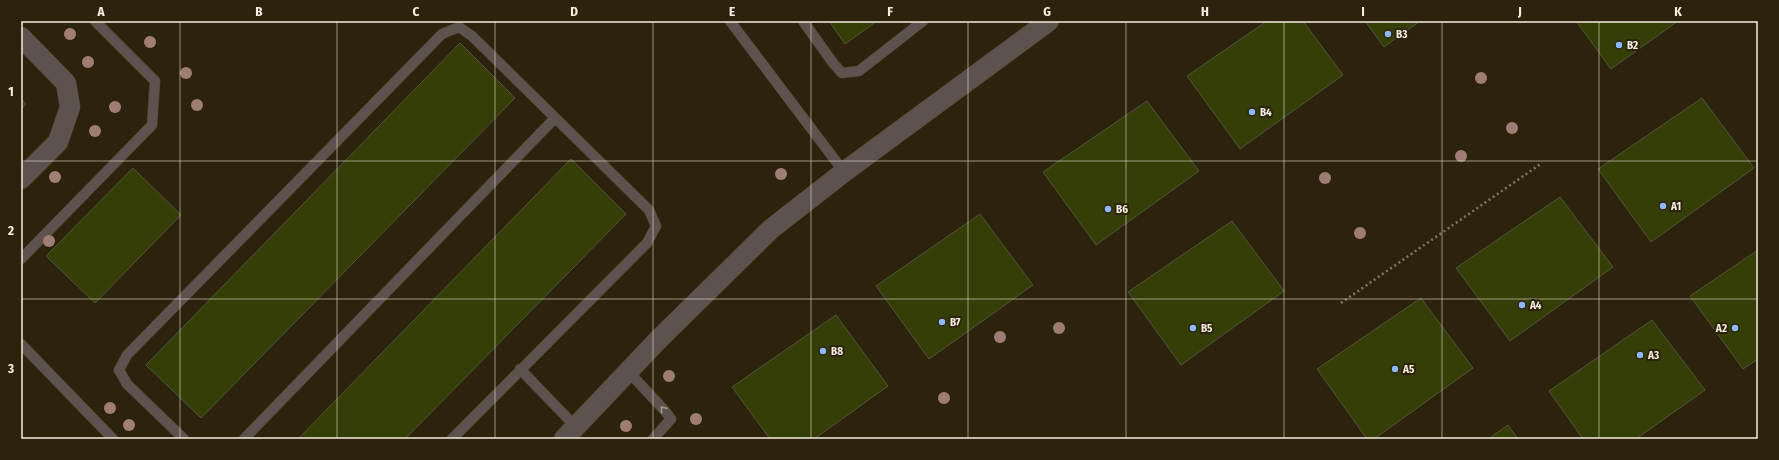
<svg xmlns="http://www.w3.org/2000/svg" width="1779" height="460" font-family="'Fira Sans Condensed',sans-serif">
  <rect width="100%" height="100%" fill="#2d230d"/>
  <path fill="#353e06" stroke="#4f553d" d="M829,21H877L845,44Z
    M1267,21H1303L1343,75L1240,149L1187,76Z
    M1365,21H1420L1384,47Z
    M1576,21H1678L1611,69Z
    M460,43L515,98L201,418L146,365Z
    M1702,98L1754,168L1651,242L1598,169Z
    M21,99L26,104L21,109Z
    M1147,101L1199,171L1096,245L1043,172Z
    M571,159L626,214L405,439H298Z
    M133,168L181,215L95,303L46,256Z
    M1560,197L1613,267L1510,341L1456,268Z
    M980,214L1033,285L929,359L876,286Z
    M1232,221L1284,291L1181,365L1128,292Z
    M1758,250V359L1743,369L1690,296Z
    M1421,298L1473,368L1374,439H1367L1317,369Z
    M836,315L888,386L814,439H770L732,387Z
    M1652,320L1705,390L1636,439H1583L1549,391Z
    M1508,425L1518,439H1488Z"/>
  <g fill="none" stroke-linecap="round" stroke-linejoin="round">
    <g stroke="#493f2b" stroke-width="11">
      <path id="service" d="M730,21L844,172
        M803,21L833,63L842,73L859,71L923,21
        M21,259L152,125L155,81L95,21
        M21,344L113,439
        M520,369L575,426
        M628,371L665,411L671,419L653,439
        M184,439L127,384L119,370L127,355L442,34L459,27L472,36L649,210L656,226L647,243L452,439
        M244,439L555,118"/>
    </g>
    <g stroke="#493f2b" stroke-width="21">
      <path id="minor" d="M21,37L66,83L70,107L58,142L21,179
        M564,439L659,339L771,229L844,172L1049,21"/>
    </g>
    <path stroke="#807765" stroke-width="2.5" stroke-dasharray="2 3" stroke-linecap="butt" d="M1341,303L1542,163"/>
    <use href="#service" stroke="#5d524d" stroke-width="10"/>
    <use href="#minor" stroke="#5d524d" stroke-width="20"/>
  </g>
  <g fill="#9f7d75">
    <circle cx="70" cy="34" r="6"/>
    <circle cx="150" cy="42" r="6"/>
    <circle cx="88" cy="62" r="6"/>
    <circle cx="186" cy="73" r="6"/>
    <circle cx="1481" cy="78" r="6"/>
    <circle cx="197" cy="105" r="6"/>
    <circle cx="115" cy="107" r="6"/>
    <circle cx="1512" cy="128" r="6"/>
    <circle cx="95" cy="131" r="6"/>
    <circle cx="1461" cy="156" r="6"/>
    <circle cx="781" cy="174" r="6"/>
    <circle cx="55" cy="177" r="6"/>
    <circle cx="1325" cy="178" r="6"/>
    <circle cx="1360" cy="233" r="6"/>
    <circle cx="49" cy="241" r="6"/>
    <circle cx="1059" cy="328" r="6"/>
    <circle cx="1000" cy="337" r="6"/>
    <circle cx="669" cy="376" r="6"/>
    <circle cx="944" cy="398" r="6"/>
    <circle cx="110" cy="408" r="6"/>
    <circle cx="696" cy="419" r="6"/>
    <circle cx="129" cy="425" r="6"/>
    <circle cx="626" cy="426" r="6"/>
  </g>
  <defs><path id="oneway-chevron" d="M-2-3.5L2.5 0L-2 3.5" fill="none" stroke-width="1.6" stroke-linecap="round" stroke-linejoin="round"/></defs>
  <use stroke="#a19890" href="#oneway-chevron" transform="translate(663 409) rotate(-130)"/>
  <path fill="none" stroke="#f5eee1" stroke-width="1" stroke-opacity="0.55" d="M180,21V439M337,21V439M495,21V439M653,21V439M811,21V439M968,21V439M1126,21V439M1284,21V439M1442,21V439M1599,21V439M21,161H1758M21,299H1758"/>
  <g fill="#8cb9fc" stroke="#2d230d" stroke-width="1.5">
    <circle cx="1388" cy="34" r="4"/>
    <circle cx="1619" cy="45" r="4"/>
    <circle cx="1252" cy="112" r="4"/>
    <circle cx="1663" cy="206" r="4"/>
    <circle cx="1108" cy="209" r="4"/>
    <circle cx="1522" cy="305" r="4"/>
    <circle cx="942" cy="322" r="4"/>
    <circle cx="1193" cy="328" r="4"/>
    <circle cx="1735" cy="328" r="4"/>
    <circle cx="823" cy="351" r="4"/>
    <circle cx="1640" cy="355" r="4"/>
    <circle cx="1395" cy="369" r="4"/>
  </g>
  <g text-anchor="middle" stroke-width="4" stroke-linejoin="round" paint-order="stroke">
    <g font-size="11" font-weight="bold" fill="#f5eee1" stroke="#2d230d" text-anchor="start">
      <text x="1396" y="38">B3</text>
      <text x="1627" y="49">B2</text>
      <text x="1260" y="116">B4</text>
      <text x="1671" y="210">A1</text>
      <text x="1116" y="213">B6</text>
      <text x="1530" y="309">A4</text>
      <text x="950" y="326">B7</text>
      <text x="1201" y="332">B5</text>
      <text x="1727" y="332" text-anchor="end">A2</text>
      <text x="831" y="355">B8</text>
      <text x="1648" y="359">A3</text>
      <text x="1403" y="373">A5</text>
    </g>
  </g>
  <rect width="1779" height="460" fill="none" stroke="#2d230d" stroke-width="44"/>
  <rect x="22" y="22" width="1735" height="416" fill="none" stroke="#f5eee1" stroke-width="1.5"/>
  <g font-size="13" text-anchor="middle" font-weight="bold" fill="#f5eee1">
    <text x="101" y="16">A</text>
    <text x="259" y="16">B</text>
    <text x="416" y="16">C</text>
    <text x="574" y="16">D</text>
    <text x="732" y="16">E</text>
    <text x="890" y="16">F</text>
    <text x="1047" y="16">G</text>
    <text x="1205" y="16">H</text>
    <text x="1363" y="16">I</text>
    <text x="1520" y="16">J</text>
    <text x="1678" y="16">K</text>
    <text x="11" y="96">1</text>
    <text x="11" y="235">2</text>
    <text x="11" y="373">3</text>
  </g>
</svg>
